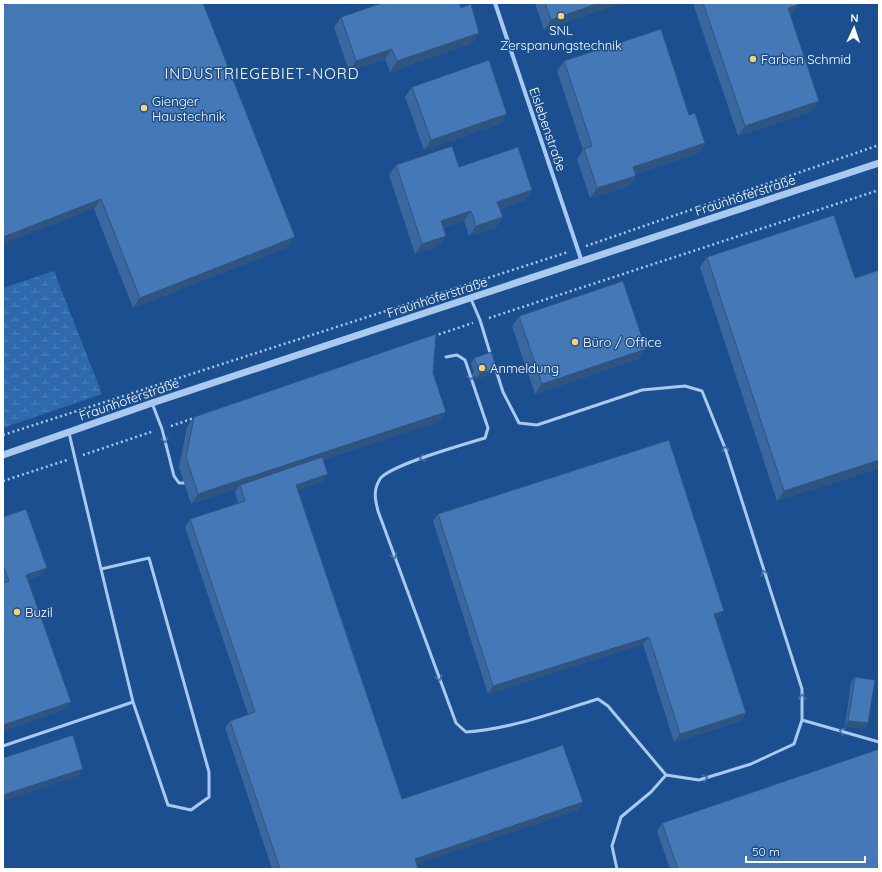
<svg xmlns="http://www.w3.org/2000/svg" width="882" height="872" font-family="Quicksand,sans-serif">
  <defs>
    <pattern id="wetland-marsh" width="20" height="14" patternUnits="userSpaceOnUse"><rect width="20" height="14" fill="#2e69ad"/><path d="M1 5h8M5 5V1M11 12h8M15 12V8" fill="none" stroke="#4d80b9"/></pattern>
  </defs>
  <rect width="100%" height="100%" fill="#1b4f8f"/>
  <path fill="url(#wetland-marsh)" d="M54,271L102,394L3,428V288Z"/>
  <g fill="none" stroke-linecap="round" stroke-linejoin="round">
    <path stroke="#a9c9ee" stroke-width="2.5" stroke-dasharray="2 3" stroke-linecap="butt" d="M586,246L879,145
      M489,318L879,190
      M434,336L473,323
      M171,426L194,418
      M3,435L568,252
      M83,455L154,431
      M3,481L67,460"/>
    <path stroke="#a9c9ee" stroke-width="3" d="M471,299L480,320L491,356
      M446,357L457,355L465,360L488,428L485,438C466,444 389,465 380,479C373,490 375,499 378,511L456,723L466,732C511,729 555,712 598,699L608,706L666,775L651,792L621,817L612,846L617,869
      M495,367L503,392L519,423L537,425L642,390L685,386L702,391L725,448L802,689V720L794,744L751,764L699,780L666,775
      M152,403L162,429L174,476L179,483H184
      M69,433L98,556L101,569L133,702L168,805L191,810L209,797V772L149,558L101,569
      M802,720L879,742
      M3,746L133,702"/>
    <path stroke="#a9c9ee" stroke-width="4" d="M495,3L582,262"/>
    <path stroke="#a9c9ee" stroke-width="7" d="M3,455L152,403L879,163"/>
  </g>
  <path fill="#3a679d" d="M378,3H459L461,8L479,33L472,43L390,72L385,59L349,71L334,27L341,17L378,4Z
    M535,3H622L544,30Z
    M693,3H797L790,15L819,101L812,111L738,136Z
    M3,5L288,247L133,308L94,209Z
    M564,61L689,115L705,143L698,153L635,174L636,176L629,186L590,198L577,159L583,150L557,71Z
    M412,87L507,114L500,124L424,150L405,97Z
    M396,165L459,167L532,190L525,200L500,209L503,217L496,227L469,236L464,221L443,228L439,246L415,254L389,175Z
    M707,257L855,278L879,270V468L777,501L700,267Z
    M519,316L639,359L535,394L512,326Z
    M474,358L497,368L493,373L476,379L471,363Z
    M433,373L446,412L439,422L323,460L322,482L298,490L402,799L578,810L416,864L418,869H272L225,728L230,721L248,714L185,527L190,519L238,503L235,492L238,488L191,504L179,467L187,427L194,417Z
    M438,514L724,611L718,618L716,619L746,713L741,721L674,742L643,644L488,694L433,521Z
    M3,517L47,568L41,575L28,580L71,702L65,709L3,731Z
    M855,677L865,729L845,726L851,682Z
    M662,823L879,869H670L657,831Z"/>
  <path fill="#305480" d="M599,3H622L544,30L551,20Z
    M798,5L791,15L781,18L788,8Z
    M479,33L472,43L390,72L397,61Z
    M392,49L385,59L349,71L356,61Z
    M819,101L812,111L738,136L745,126Z
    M507,114L500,124L424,150L431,140Z
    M705,143L698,153L626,177L633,167Z
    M636,176L629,186L590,198L597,188Z
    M532,190L525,200L490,212L497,202Z
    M101,199L94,209L3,244V237Z
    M471,211L464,221L434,231L441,221Z
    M503,217L496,227L469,236L476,226Z
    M446,236L439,246L415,254L422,244Z
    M295,237L288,247L133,308L140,298Z
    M646,349L639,359L535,394L542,384Z
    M497,368L493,373L476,379L480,374Z
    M446,412L439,422L241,487L240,485L238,488L191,504L198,494Z
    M879,460V468L777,501L784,491Z
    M328,474L322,482L291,493L296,485Z
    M47,568L41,575L21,583L26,575Z
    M724,611L718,618L709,621L714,614Z
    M649,637L643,644L488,694L493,686Z
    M71,702L65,709L3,731V725Z
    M746,713L741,721L674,742L680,734Z
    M848,721L868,723L865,729L845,726Z
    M83,769L78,776L3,801V795Z
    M583,802L578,810L409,867L415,859Z"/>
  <path fill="#4478b7" stroke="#305480" d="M8,3H203L295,237L140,298L101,199L3,237V5Z
    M382,3H459L461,8L471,4L479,33L397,61L392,49L356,61L341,17Z
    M545,3H599L551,20Z
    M703,3H797L798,5L788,8L819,101L745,126Z
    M661,29L689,115L695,113L705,143L633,167L636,176L597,188L584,149L592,146L564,61Z
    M489,60L507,114L431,140L412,87Z
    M452,146L459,167L518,147L532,190L497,202L503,217L476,226L471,211L441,221L446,236L422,244L396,165Z
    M834,215L855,278L879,270V460L784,491L707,257Z
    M623,281L646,349L542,384L519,316Z
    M436,334L433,373L446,412L198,494L186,457L194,417Z
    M491,352L497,368L480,374L474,358Z
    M669,440L724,611L714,614L746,713L680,734L649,637L493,686L438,514Z
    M322,457L328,474L296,485L402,799L563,745L583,802L415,859L418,869H280L230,721L255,712L190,519L245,501L240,485Z
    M26,509L47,568L26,575L71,702L3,725V583L9,581L3,565V517Z
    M855,677L875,680L868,723L848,721Z
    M73,735L83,769L3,795V758Z
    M879,749V869H678L662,823Z"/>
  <defs><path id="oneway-chevron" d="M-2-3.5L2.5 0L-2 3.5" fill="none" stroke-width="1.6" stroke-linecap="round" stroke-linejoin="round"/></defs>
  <g stroke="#4674ac">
    <use href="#oneway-chevron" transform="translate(471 377) rotate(72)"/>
    <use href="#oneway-chevron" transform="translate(165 440) rotate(77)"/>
    <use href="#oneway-chevron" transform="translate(725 449) rotate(-109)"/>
    <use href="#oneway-chevron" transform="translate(422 458) rotate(162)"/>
    <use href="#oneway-chevron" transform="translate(394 556) rotate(70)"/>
    <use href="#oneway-chevron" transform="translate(764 573) rotate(-108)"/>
    <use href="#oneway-chevron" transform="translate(439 678) rotate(70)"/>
    <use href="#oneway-chevron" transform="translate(802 697) rotate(-91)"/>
    <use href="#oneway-chevron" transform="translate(842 731) rotate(-164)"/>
    <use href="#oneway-chevron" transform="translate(705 778) rotate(-15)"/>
  </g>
  <g fill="#ffd166" stroke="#1b4f8f" stroke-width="1.5">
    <circle cx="561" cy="16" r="4"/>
    <circle cx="753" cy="59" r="4"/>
    <circle cx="144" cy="108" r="4"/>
    <circle cx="575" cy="342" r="4"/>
    <circle cx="482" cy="368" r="4"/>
    <circle cx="17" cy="612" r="4"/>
  </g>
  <g text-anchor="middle" stroke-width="3" stroke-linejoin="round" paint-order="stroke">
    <g font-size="13" fill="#fff" stroke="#1b4f8f" text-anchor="start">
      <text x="561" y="35" text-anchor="middle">SNL<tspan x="561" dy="15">Zerspanungstechnik</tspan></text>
      <text x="761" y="64">Farben Schmid</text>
      <text x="152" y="106">Gienger<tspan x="152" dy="15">Haustechnik</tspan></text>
      <text x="583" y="347">Büro / Office</text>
      <text x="490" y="373">Anmeldung</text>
      <text x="25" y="617">Buzil</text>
    </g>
    <g font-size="13" fill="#fff" stroke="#1b4f8f">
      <text transform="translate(548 129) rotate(71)" y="5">Eislebenstraße</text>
      <text transform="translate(745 195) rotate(-18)" y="5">Fraunhoferstraße</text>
      <text transform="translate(437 297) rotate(-18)" y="5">Fraunhoferstraße</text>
      <text transform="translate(129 399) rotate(-19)" y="5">Fraunhoferstraße</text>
    </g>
    <g font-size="15" letter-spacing="1" fill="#fff" stroke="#1b4f8f">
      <text x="262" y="79">INDUSTRIEGEBIET-NORD</text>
    </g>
  </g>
  <rect width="882" height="872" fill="none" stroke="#ffffff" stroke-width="8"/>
  <g transform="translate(854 28) rotate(3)" stroke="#1b4f8f" stroke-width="3" paint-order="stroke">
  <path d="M0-3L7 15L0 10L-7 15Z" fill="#ffffff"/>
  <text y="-6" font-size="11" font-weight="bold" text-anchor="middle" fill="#ffffff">N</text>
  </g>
  <path d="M746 856v6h119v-6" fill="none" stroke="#ffffff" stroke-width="2"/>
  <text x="752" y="856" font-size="12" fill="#ffffff" stroke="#1b4f8f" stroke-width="3" paint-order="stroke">50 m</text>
</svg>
